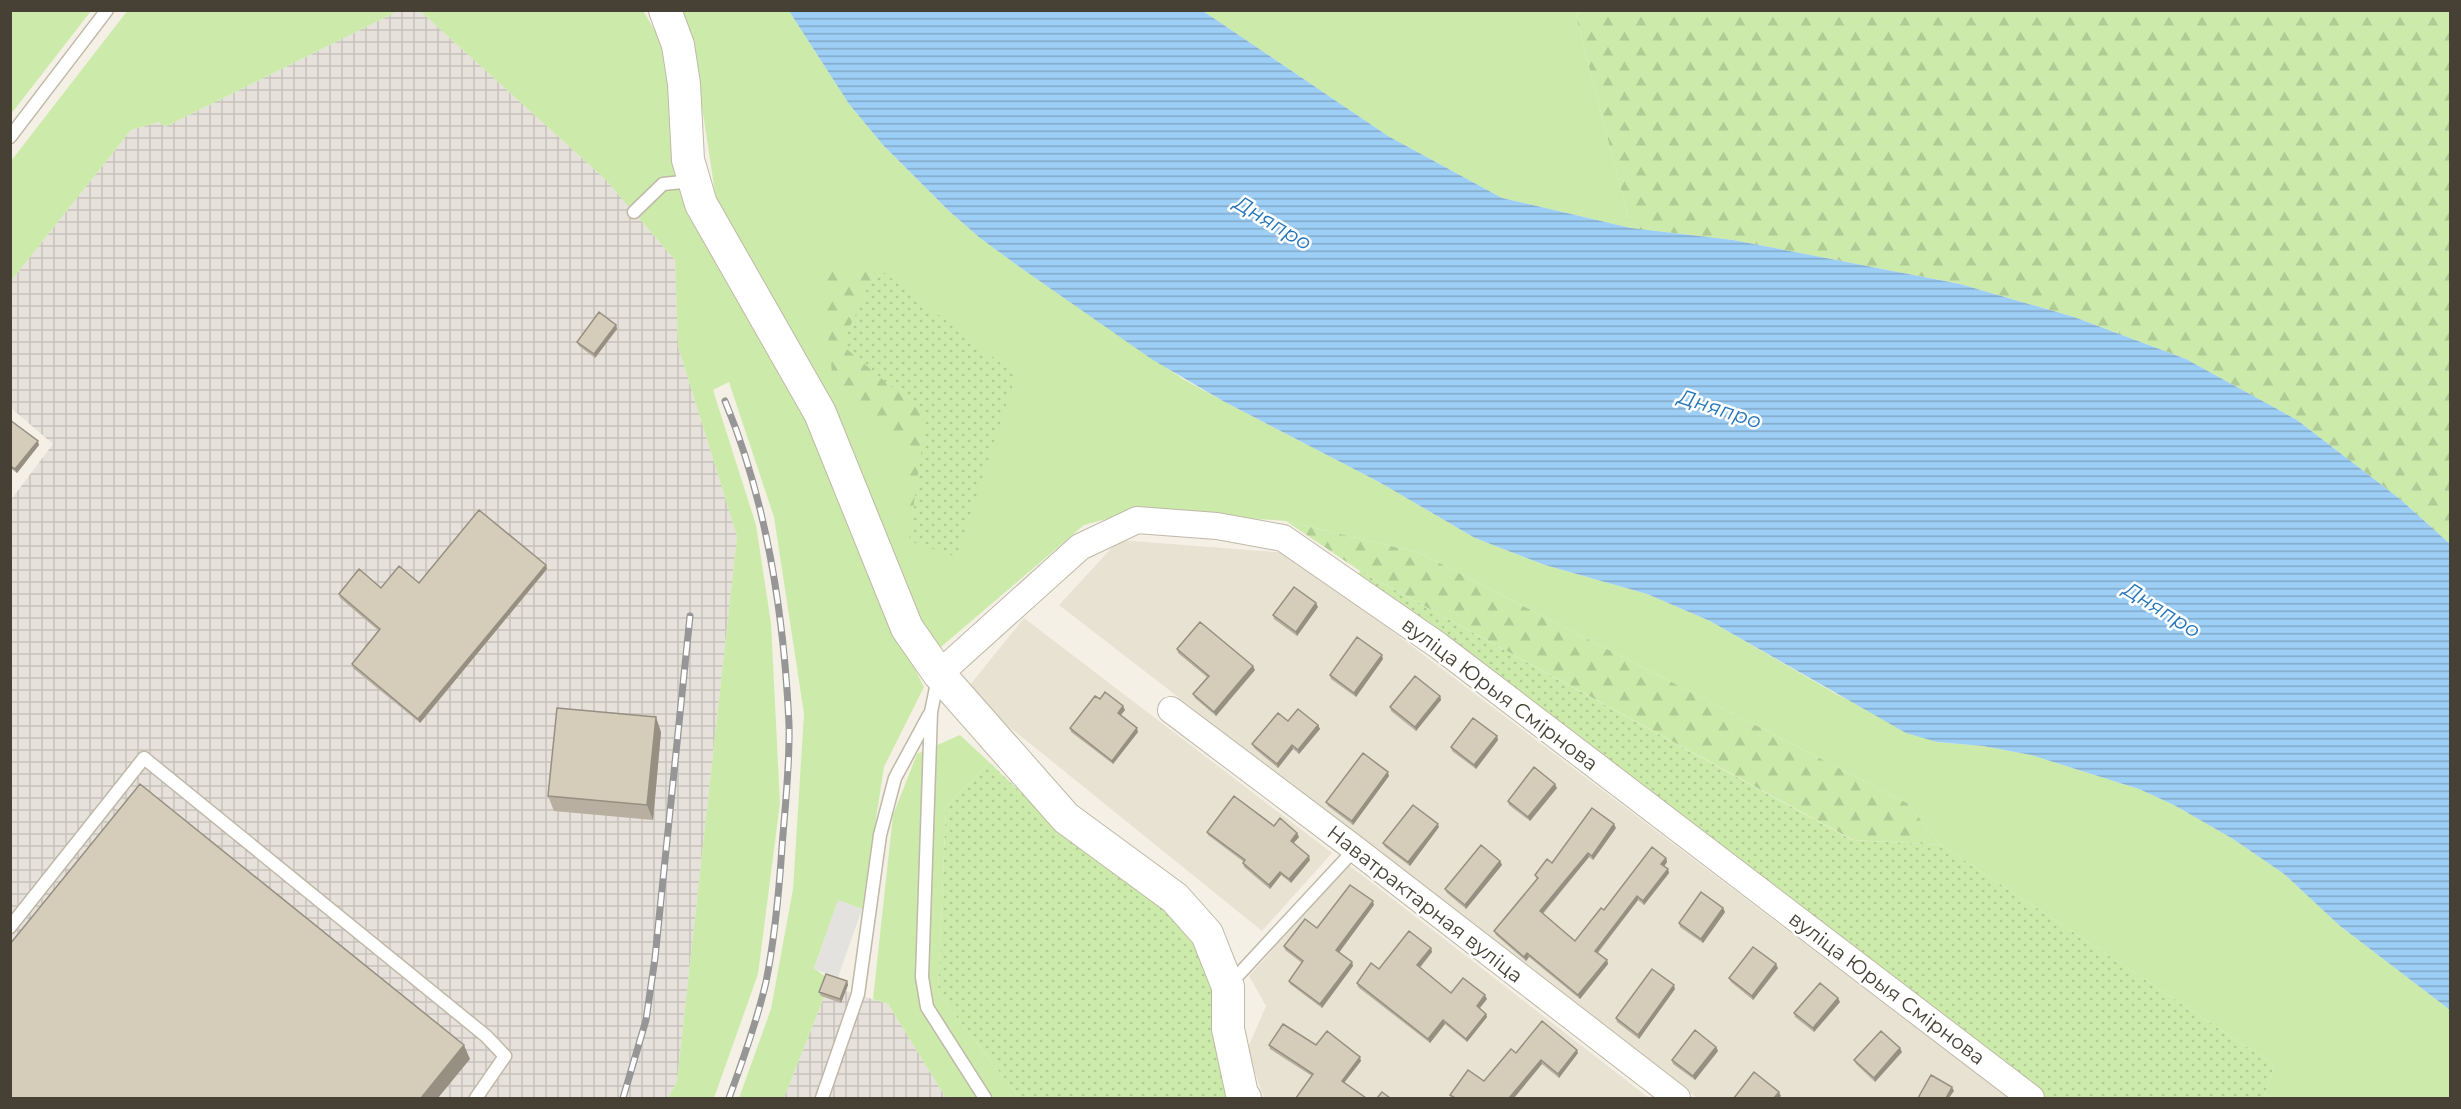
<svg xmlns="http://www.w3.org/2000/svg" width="2461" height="1109" font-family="Montserrat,sans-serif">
  <defs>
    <pattern id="industrial-grid" width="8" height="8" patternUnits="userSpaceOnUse" patternTransform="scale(1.5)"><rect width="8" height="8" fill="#e6e1da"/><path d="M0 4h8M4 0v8" fill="none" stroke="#c7c2bc"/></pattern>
    <pattern id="forest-firs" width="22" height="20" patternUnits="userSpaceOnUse" patternTransform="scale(1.5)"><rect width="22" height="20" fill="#ccebab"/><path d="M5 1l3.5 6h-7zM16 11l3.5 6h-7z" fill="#b1cb94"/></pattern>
    <pattern id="garden-dots" width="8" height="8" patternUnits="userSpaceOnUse" patternTransform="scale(1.5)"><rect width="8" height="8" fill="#ccebab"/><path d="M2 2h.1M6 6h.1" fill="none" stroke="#b1cb94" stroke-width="1.8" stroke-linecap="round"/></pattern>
    <pattern id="water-rules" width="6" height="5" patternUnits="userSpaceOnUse" patternTransform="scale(1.5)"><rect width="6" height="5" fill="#9dcef5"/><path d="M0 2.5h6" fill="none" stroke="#82a9c7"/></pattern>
  </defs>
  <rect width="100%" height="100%" fill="#f4f0e5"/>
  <path fill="#e8e2d3" d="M1119,540L1289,553L2009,1098H1697L1059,605Z
    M1024,618L1332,853L1262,931L965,691Z
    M1349,865L1649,1098H1264L1247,1050L1266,1006L1249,976Z"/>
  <path fill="url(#industrial-grid)" d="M398,11H420L605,179L675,260L678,346L737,536L677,1081L668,1098H11L10,501L53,444L11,408V281L131,130L159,122L165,127Z
    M827,978L848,985L846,991L888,1004L946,1098H784L824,997L821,996Z"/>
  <path fill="#ccebab" d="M11,10L91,11L11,114L10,11Z
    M128,10L398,11L165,127L159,122L131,130L11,281V161Z
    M420,11H643L668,52L670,137L684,196L797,394L888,616L924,687L884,767L862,909L838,901L814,968L827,978L821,996L824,997L784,1098H739L771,1009L793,889L804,714L774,517L729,382L713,390L756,525L771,623L780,803L758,974L714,1098H668L677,1081L737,536L678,346L675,260L605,179Z
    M678,11H789L849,104L883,145L949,211L980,238L1021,268L1183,379L1223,401L1379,482L1475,538L1545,565L1647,594L1710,621L1838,695L1937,742L1983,746L2031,755L2139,789L2174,805L2233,839L2284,874L2340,926L2450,1010V1098H2270L2265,1095L2274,1065L1941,845L1907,803L1420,553L1286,521L1139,510L1084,525L935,652L882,524L716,199L696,67Z
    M1203,11H1578L1577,20L1631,228L1502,198L1388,136Z
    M960,735L989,762L946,807L938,993L1020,1098H946L888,1004L873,999L893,815L917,754Z"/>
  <path fill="url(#forest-firs)" d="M1578,10L2450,11V544L2400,499L2297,420L2186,359L2074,317L1960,284L1733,240L1631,228L1577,20Z
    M877,267L842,344L926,416L909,541L902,441L833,382L821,269Z
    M1286,521L1420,553L1907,803L1941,845L1853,840L1360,571Z"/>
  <path fill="url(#garden-dots)" d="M877,267L1016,375L957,557L909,541L926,416L842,345Z
    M1360,571L1852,840L1941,845L2274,1065L2265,1095L2270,1098H2034L1351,587Z
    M989,762L1063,833L1175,913L1209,961L1219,1062L1231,1098H1020L938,993L946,807Z"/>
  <path fill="#e4e2de" d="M838,900L862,909L838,977L814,969Z"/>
  <path fill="url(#water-rules)" d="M789,11H1203L1388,136L1502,198L1631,228L1733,240L1960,284L2074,317L2186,359L2297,420L2400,499L2450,544V1010L2340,926L2284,874L2233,839L2174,805L2139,789L2031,755L1983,746L1937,742L1906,733L1710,621L1647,594L1545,565L1475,538L1379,482L1223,401L1153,360L1021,268L980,238L949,211L883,145L849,104Z"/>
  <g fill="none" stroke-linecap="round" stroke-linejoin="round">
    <g stroke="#c0b8a7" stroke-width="15">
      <path id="service" d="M10,137L107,10
        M634,212L663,184L692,181
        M938,678L931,712L922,977L927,1007L985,1098
        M10,927L144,758L486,1036L505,1056L476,1098
        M1228,986L1355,849
        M822,1098L858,994L880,835L895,778L929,715"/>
    </g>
    <g stroke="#c0b8a7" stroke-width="28">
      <path id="minor" d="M939,674L1080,547L1137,520L1217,526L1283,538L1439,646L2031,1098
        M1171,710L1355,849L1677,1098"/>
    </g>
    <g stroke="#c0b8a7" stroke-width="34">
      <path id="tertiary" d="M665,10L678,45L684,84L688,160L701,204L820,413L907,628L939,674L1066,818L1175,898L1207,934L1228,987V1029L1242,1094L1245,1098"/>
    </g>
    <use href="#service" stroke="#fff" stroke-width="12"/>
    <use href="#minor" stroke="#fff" stroke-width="26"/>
    <use href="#tertiary" stroke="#fff" stroke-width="32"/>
    <g stroke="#969696" stroke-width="7">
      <path id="rail" d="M725,401C767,502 784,615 789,724C790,765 785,807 782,847C779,892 775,937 766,982C757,1021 743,1060 729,1098
        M623,1098L646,1020L655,958L690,616"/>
    </g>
    <use href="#rail" stroke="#fff" stroke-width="4.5" stroke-dasharray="14" stroke-linecap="butt"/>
  </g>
  <path fill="#b8afa0" d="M616,325L617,329L595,358L579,346L577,342Z
    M10,420L39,445L17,473L10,468Z
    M546,565L547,569L420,723L353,668L352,664L379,631L340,598L339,594Z
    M1318,607L1297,636L1274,619L1273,615Z
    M1177,649L1255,670L1216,716L1195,698L1193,694L1207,677L1178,653Z
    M1383,659L1356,697L1331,679L1330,675Z
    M1440,696L1441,700L1416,731L1391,711L1390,707Z
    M1100,699L1123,706L1125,710L1121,715L1138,732L1113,764L1071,732L1070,728Z
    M1288,721L1318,725L1320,729L1299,754L1293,749L1278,768L1254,748L1252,744Z
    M661,732L653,820L554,811L548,796Z
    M1497,736L1498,740L1476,769L1452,751L1451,747Z
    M1389,776L1353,825L1328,806L1326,802Z
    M1557,788L1530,821L1509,805L1508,801Z
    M1274,826L1297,833L1299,837L1293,843L1310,860L1291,883L1281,875L1270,889L1244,867L1243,863L1244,862L1208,835L1207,832Z
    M1439,827L1410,866L1385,847L1383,843Z
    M1616,828L1593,860L1589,857L1543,914L1575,941L1604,910L1666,858L1667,862L1664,866L1668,869L1669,873L1644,905L1638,900L1598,953L1607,960L1608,964L1580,999L1529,957L1526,961L1496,935L1494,931L1537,880L1535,875L1552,863Z
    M1500,861L1502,865L1466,909L1447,893L1445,889Z
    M1374,905L1339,952L1352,962L1353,966L1322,1008L1290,984L1289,981L1302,963L1285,950L1284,946L1317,928Z
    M1723,908L1725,912L1703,943L1680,927L1679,923Z
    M1431,948L1432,952L1420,968L1451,993L1487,999L1480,1008L1486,1014L1487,1017L1467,1042L1445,1024L1430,1043L1358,987L1357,983L1379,969Z
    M1778,968L1753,1000L1731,982L1729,978Z
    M847,981L848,985L841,1003L821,996L819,992Z
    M1675,989L1639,1039L1617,1022L1616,1018Z
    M1840,1002L1814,1032L1795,1017L1794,1013Z
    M1269,1045H1316L1361,1061L1344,1083L1366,1098H1296L1312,1076L1270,1049Z
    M1716,1047L1718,1051L1695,1080L1673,1064L1672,1060Z
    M1902,1052L1875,1082L1856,1064L1854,1060Z
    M1516,1053H1578L1559,1078L1542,1064L1514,1098H1451L1450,1095L1484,1081Z"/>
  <path fill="#968f82" d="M616,325L617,329L595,358L594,354Z
    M38,441L39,445L17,473L15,469Z
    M546,565L547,569L420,723L418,719Z
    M1316,603L1318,607L1297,636L1296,632Z
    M1382,655L1383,659L1356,697L1354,693Z
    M1253,666L1255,670L1216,716L1214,712Z
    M1440,696L1441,700L1416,731L1415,727Z
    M1123,706L1125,710L1119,717L1118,713Z
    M656,717L661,732L653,820L647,805Z
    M1318,725L1320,729L1299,754L1298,750Z
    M1137,728L1138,732L1113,764L1112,761Z
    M1497,736L1498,740L1476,769L1474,765Z
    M1292,745L1293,749L1278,768L1277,764Z
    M1388,772L1389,776L1353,825L1352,821Z
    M1555,784L1557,788L1530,821L1528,817Z
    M1438,824L1439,827L1410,866L1408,862Z
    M1614,824L1616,828L1593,860L1592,856Z
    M1297,833L1299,837L1292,845L1291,841Z
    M1588,853L1589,857L1541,915L1540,911Z
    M1309,856L1310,860L1291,883L1289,879Z
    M1666,858L1667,862L1663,868L1661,864Z
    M1500,861L1502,865L1466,909L1465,905Z
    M1668,869L1669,873L1644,905L1643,901Z
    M1280,872L1281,875L1270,889L1269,885Z
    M1637,896L1638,900L1596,954L1595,951Z
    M1373,901L1374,905L1338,954L1336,950Z
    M1723,908L1725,912L1703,943L1701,939Z
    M1431,948L1432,952L1418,969L1417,965Z
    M1527,953L1529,957L1526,961L1524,957Z
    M1607,960L1608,964L1580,999L1578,995Z
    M1352,962L1353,966L1322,1008L1320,1004Z
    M1776,964L1778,968L1753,1000L1752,996Z
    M847,981L848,985L841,1003L840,999Z
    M1674,985L1675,989L1639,1039L1638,1035Z
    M1485,995L1487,999L1478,1010L1477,1006Z
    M1838,998L1840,1002L1814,1032L1813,1028Z
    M1486,1014L1487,1017L1467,1042L1466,1039Z
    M1443,1020L1445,1024L1430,1043L1428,1039Z
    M464,1045L470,1059L438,1098H421Z
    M1716,1047L1718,1051L1695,1080L1693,1076Z
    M1900,1048L1902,1052L1875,1082L1874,1078Z
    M1577,1050L1578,1053L1559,1078L1558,1074Z
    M1360,1057L1361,1061L1343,1084L1342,1081Z
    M1541,1060L1542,1064L1514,1098H1509Z
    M1952,1087L1954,1091L1949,1098H1946Z
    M1779,1092L1781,1096L1779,1098H1774Z"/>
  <path fill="#d6ccba" stroke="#968f82" stroke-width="1.5" d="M599,312L616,325L594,354L577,342Z
    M10,420L38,441L15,469L10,466Z
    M479,510L546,565L418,719L352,664L380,629L339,594L359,569L381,588L399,566L419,583Z
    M1294,587L1316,603L1296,632L1273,615Z
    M1200,622L1253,666L1214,712L1193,694L1209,676L1177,649Z
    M1357,637L1382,655L1354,693L1330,675Z
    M1415,676L1440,696L1415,727L1390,707Z
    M1105,692L1123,706L1118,713L1137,728L1112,761L1070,728L1095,696L1100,699Z
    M557,708L656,717L647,805L548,796Z
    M1298,709L1318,725L1298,750L1292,745L1277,764L1252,744L1278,713L1288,721Z
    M1473,718L1497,736L1474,765L1451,747Z
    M1363,753L1388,772L1352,821L1326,802Z
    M1534,767L1555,784L1528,817L1508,801Z
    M140,784L464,1045L421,1098H10V944Z
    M1234,796L1274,826L1280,818L1297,833L1291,841L1309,856L1289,879L1280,872L1269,885L1243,863L1245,860L1207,832Z
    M1413,805L1438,824L1408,862L1383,843Z
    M1592,808L1614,824L1592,856L1588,853L1540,911L1575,941L1601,908L1604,910L1652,847L1666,858L1661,864L1668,869L1643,901L1637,896L1595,951L1607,960L1578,995L1527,953L1524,957L1494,931L1538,878L1535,875L1547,859L1552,863Z
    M1481,845L1500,861L1465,905L1445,889Z
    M1350,885L1373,901L1336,950L1352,962L1320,1004L1289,981L1303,961L1284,946L1305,919L1317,928Z
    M1701,892L1723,908L1701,939L1679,923Z
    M1409,931L1431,948L1417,965L1451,993L1463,978L1485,995L1477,1006L1486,1014L1466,1039L1443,1020L1428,1039L1357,983L1371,963L1379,969Z
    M1753,947L1776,964L1752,996L1729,978Z
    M1652,969L1674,985L1638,1035L1616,1018Z
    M826,974L847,981L840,999L819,992Z
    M1820,983L1838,998L1813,1028L1794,1013Z
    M1542,1021L1577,1050L1558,1074L1541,1060L1509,1098H1455L1450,1095L1468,1070L1484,1081L1511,1049L1516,1053Z
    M1283,1024L1316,1045L1327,1031L1360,1057L1342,1081L1366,1098H1296L1313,1074L1269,1045Z
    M1695,1030L1716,1047L1693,1076L1672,1060Z
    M1881,1031L1900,1048L1874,1078L1854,1060Z
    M1754,1072L1779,1092L1774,1098H1734Z
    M1931,1075L1952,1087L1946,1098H1918Z
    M1382,1092L1390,1098H1377Z"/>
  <g text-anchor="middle" stroke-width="5" stroke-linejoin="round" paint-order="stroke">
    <g font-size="20" fill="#474034" stroke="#fff">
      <text transform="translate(1500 694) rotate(37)" y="7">вуліца Юрыя Смірнова</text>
      <text transform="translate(1425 904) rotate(38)" y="7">Наватрактарная вуліца</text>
      <text transform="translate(1887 988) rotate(37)" y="7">вуліца Юрыя Смірнова</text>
    </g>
    <g font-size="21" font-style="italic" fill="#2676ba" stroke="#fff">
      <text transform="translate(1273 223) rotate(31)" y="7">Дняпро</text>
      <text transform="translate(1720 409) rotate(18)" y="7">Дняпро</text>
      <text transform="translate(2162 610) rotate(32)" y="7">Дняпро</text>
    </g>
  </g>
  <rect width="2461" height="1109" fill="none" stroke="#474034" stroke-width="24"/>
</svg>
